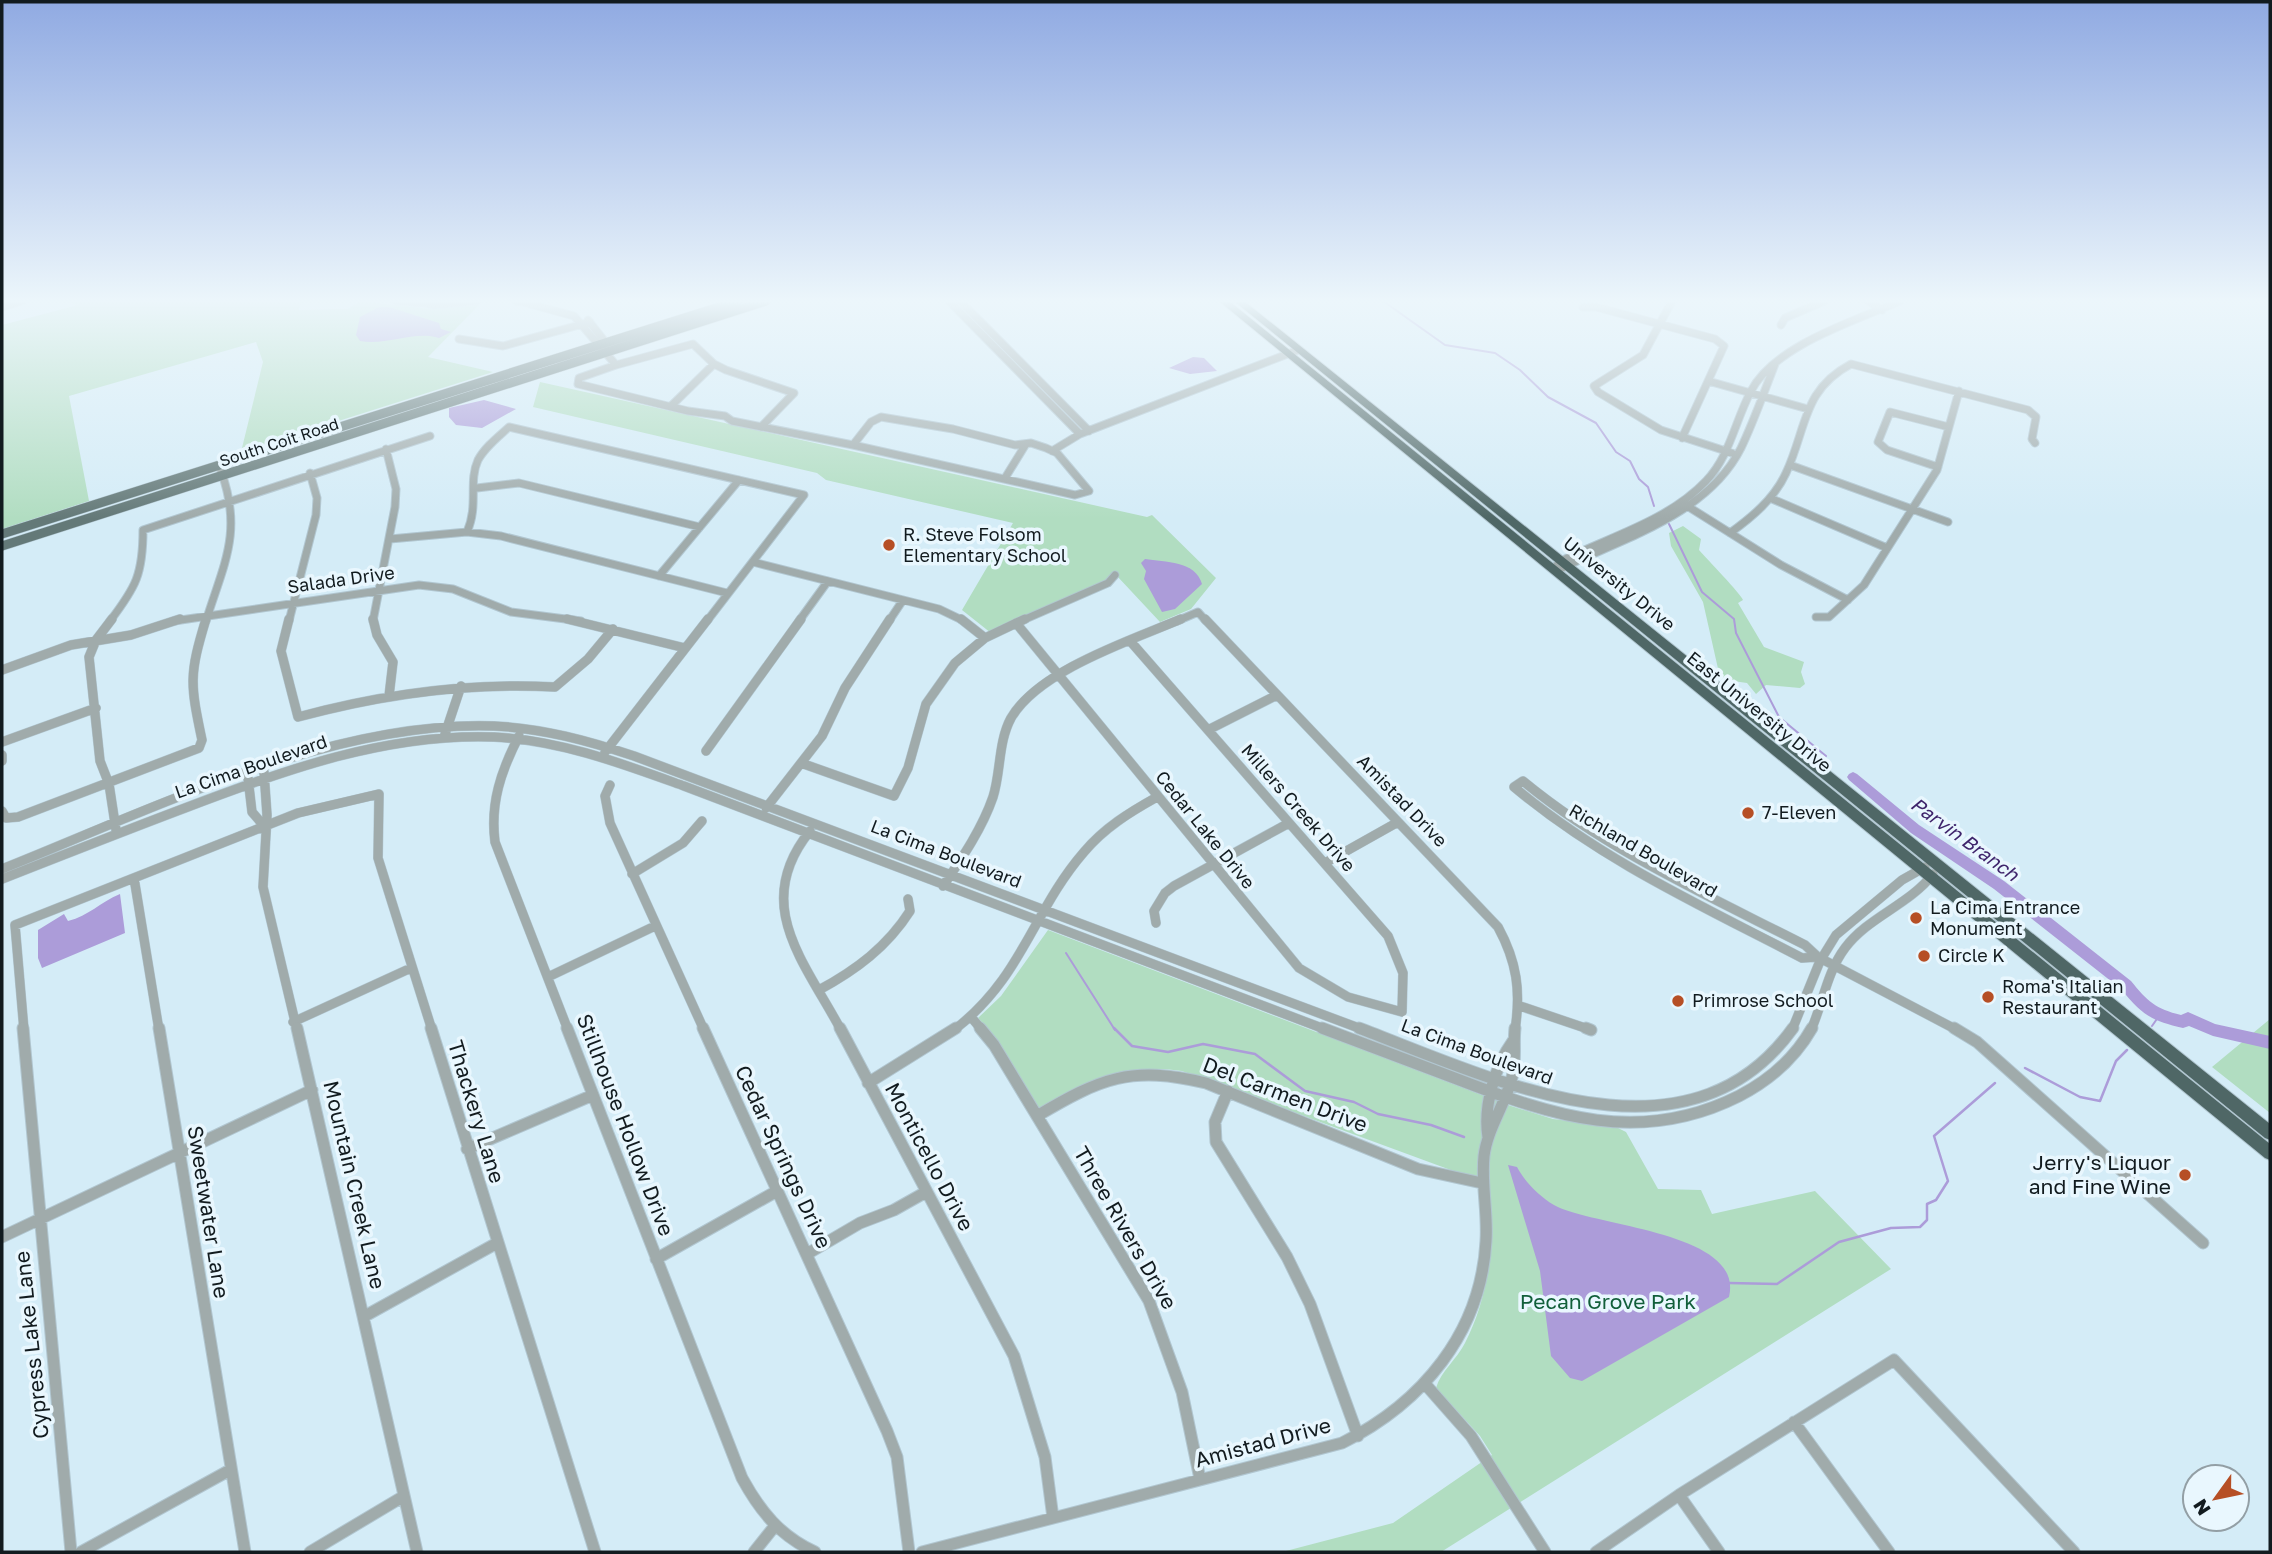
<svg xmlns="http://www.w3.org/2000/svg" width="2272" height="1554" font-family="'Golos Text',sans-serif">
  <rect width="100%" height="100%" fill="#d4ecf7"/>
  <path fill="#b1ddc1" d="M66,301H301L299,310L348,309L360,301L430,309L480,304L428,357L493,372L241,452L263,362L256,342L69,396L89,501L2,529V325L78,305Z
    M540,382L1147,517L1152,515L1216,578L1191,609L1160,622L1117,576L991,633L962,610L1013,523L826,480L817,473L533,407Z
    M1683,526L1701,539L1699,550C1707,559 1741,594 1743,600L1738,603L1764,647L1804,662L1801,672L1805,684L1800,688L1766,685L1756,694L1747,683L1726,680L1719,673L1703,602L1671,546L1669,533Z
    M1048,930L1511,1106L1553,1119L1616,1127L1626,1132L1658,1189L1701,1190L1712,1214L1815,1191L1891,1269L1441,1552H1282L1393,1523L1492,1455L1480,1436L1436,1388C1441,1371 1457,1359 1465,1343C1489,1296 1495,1243 1488,1191L1467,1176L1182,1071C1127,1062 1086,1083 1039,1109L997,1040L978,1018L1001,996Z
    M2270,1019V1113L2212,1067Z"/>
  <path fill="#ac9cd9" d="M379,307H389L439,323L441,329L451,332L439,338C414,330 387,346 360,341L356,335L360,317Z
    M1193,357L1204,358L1217,371L1190,374L1169,368Z
    M484,400L516,409L482,428L456,425L449,417V408Z
    M1145,559C1165,562 1196,561 1202,584L1175,609L1162,612L1144,579L1146,571L1141,563Z
    M120,894L125,933L42,968L38,958V930L64,914L68,921C89,916 100,902 120,894Z
    M1508,1165L1517,1167C1525,1182 1539,1196 1554,1205C1593,1227 1745,1231 1729,1297L1582,1381L1570,1378L1551,1356L1540,1271Z"/>
  <g fill="none" stroke-linecap="round" stroke-linejoin="round">
    <path stroke="#ac9cd9" stroke-width="2" d="M1383,301L1445,345L1495,353L1520,370L1548,397L1596,423L1616,452L1630,461L1639,479L1648,487L1654,506
      M1669,524L1702,592L1734,619L1736,633L1779,717L1826,756
      M1066,953L1115,1030
      M2152,1026L2159,1016"/>
    <path stroke="#ac9cd9" stroke-width="2.5" d="M1114,1028L1132,1046L1168,1052L1203,1044L1255,1054L1305,1091L1354,1102L1378,1114L1431,1125L1464,1137
      M2025,1068L2080,1097L2100,1101L2116,1061L2127,1050
      M1729,1283L1777,1284L1839,1242L1891,1228L1920,1227L1927,1220V1204L1936,1200L1948,1181L1934,1136L1995,1083"/>
    <path fill="#ac9cd9" fill-rule="evenodd" d="M1853,772L1857,774L1919,825L2004,881L2131,981C2147,1001 2156,1009 2181,1015L2188,1012L2215,1024L2270,1036V1049L2213,1036L2189,1026L2183,1028C2152,1021 2142,1015 2121,989L1994,889L1911,833L1849,780L1847,777L1849,774Z"/>
    <g stroke="#b1c6d0" stroke-width="9">
      <path id="minor-far2" d="M396,301L420,303
        M415,301L434,305L477,301
        M516,301L535,304
        M949,301L1080,434
        M960,301L1089,431
        M1672,301L1643,355L1594,386L1598,392L1661,430L1732,453
        M1868,301L1882,310
        M530,304L574,316L616,365L579,378L578,384L688,411L725,416L732,421L853,445
        M2,307L22,301
        M1583,307H1596L1715,339L1724,346L1682,438
        M588,320L606,343V348
        M1781,325L1785,318L1824,301
        M459,339L503,346L590,322
        M616,365L693,344L714,364L726,370L794,393L761,427
        M1708,381L1808,409
        M671,406L714,364
        M881,417L953,429L1015,445L1031,443L1046,448L1057,453L1089,491L1075,495L853,445L871,422Z
        M1052,451L1080,434L1298,350
        M1790,465L1948,522
        M1938,467L1887,450L1878,442L1890,412L1949,427
        M1005,478L1026,444
        M477,488L519,483L700,527
        M1770,498L1887,548
        M1684,504L1781,565L1848,600
        M467,532C479,505 468,482 478,460C485,447 498,437 509,427L804,495L707,621
        M1730,533C1752,517 1774,499 1786,473C1807,428 1802,390 1851,364L2028,410L2036,417L2032,439L2035,443
        M390,539L467,532L501,536L727,593
        M753,562L939,609L964,621
        M1562,568C1624,538 1708,514 1741,448C1754,421 1764,392 1775,364
        M1553,569L1561,561C1609,537 1668,521 1706,481C1730,456 1735,421 1751,391C1775,345 1855,321 1900,301
        M659,576L739,480
        M1816,617H1829L1864,585L1937,470L1959,391
        M110,621C136,587 143,574 143,530L430,436
        M174,621L419,585L453,589L511,612L581,621
        M206,621C224,563 243,532 221,471
        M289,621L316,515L317,498L310,473
        M373,621L395,507L396,489L386,449
        M799,621L828,581
        M889,621L903,600
        M1021,621L1108,583L1115,575
        M1177,621L1198,612L1206,621"/>
    </g>
    <g stroke="#b1c6d0" stroke-width="10">
      <path id="minor-far1" d="M112,619L96,640L89,657L100,761L109,784L116,830
        M289,619L281,651L298,717C383,694 467,682 555,687L588,659L613,629
        M373,619L377,635L393,662L389,696
        M567,619L685,648
        M961,619L985,638
        M1205,619L1498,927C1517,962 1521,991 1515,1030
        M1016,623L1299,968L1348,997L1402,1012L1403,973L1388,936L1131,642
        M2,670L71,645L131,635L180,619
        M1208,730L1277,695
        M445,734L461,686
        M519,736C501,771 490,803 495,842L568,1030
        M2,742L96,708
        M706,751L801,619
        M605,752L708,619
        M2,755V761
        M801,763L894,796L908,768L926,704L955,663L985,638L1025,619
        M264,772L267,815L263,887L297,1030
        M248,778L252,812L264,826
        M1523,781C1608,851 1707,895 1805,945L1818,957L1802,958C1702,906 1601,860 1514,787Z
        M610,785L605,796L610,823L704,1030
        M766,808L822,736L845,688L890,619
        M2,811L6,818L18,817L199,748L202,740C190,683 189,675 206,619
        M810,831C751,904 804,961 841,1030
        M1325,863L1398,822
        M2,869C150,810 332,720 494,726C542,728 589,741 634,756L1364,1030
        M632,874L683,843L702,821
        M134,878L159,1030
        M2,879C63,855 124,831 185,808C284,770 387,733 494,737C560,740 623,764 684,786L1327,1030
        M943,886C962,858 982,829 993,797C1001,772 998,742 1011,718C1039,670 1132,640 1181,619
        M1156,923L1154,911L1165,893L1174,886L1289,823
        M1818,957L1957,1030
        M548,977L655,926
        M819,990C856,970 887,947 910,911L908,899
        M1520,1006L1591,1030
        M971,1017L982,1030
        M293,1022L411,968
        M24,1030L15,925L298,813L379,794L378,858L432,1030
        M954,1030C1023,977 1032,912 1084,852C1104,828 1130,812 1157,797
        M1792,1030L1820,961L1836,935L1902,880L1925,867
        M1811,1030C1823,1003 1827,972 1845,948C1868,917 1909,905 1933,874"/>
    </g>
    <g stroke="#b1c6d0" stroke-width="13">
      <path id="minor" d="M23,1028L71,1552
        M159,1028L245,1552
        M297,1028L417,1552
        M431,1028L595,1552
        M567,1028L742,1478C760,1511 780,1536 815,1552
        M703,1028L887,1431L897,1457L909,1552
        M840,1028L1014,1356L1045,1457L1053,1518
        M980,1028L994,1045L1149,1301L1182,1392L1200,1479
        M1322,1028C1367,1045 1412,1062 1457,1079C1553,1116 1640,1146 1739,1096C1768,1081 1795,1058 1812,1028
        M1359,1028C1491,1078 1687,1176 1793,1028
        M1586,1028L1591,1030
        M1954,1028L1977,1042L2203,1243
        M868,1083L956,1028
        M1228,1091L1215,1122L1216,1142L1287,1257L1310,1304L1358,1436
        M1037,1116C1101,1078 1131,1065 1206,1083L1418,1169L1482,1183
        M1488,1137C1483,1106 1495,1066 1513,1041
        M467,1149L593,1095
        M2,1237L312,1090
        M807,1254L860,1223L894,1210L926,1192
        M656,1259L777,1191
        M365,1316L497,1243
        M1426,1385L1471,1436L1545,1552
        M1794,1422L1889,1552
        M1679,1495L1719,1552
        M81,1552L230,1470
        M310,1552L404,1496
        M754,1552L774,1527
        M922,1552L1342,1443C1422,1403 1481,1333 1486,1241C1488,1212 1481,1184 1484,1156C1487,1130 1504,1106 1511,1081C1517,1063 1513,1046 1515,1028
        M1596,1552L1679,1495L1894,1360L2074,1552"/>
    </g>
    <g stroke="#b1c6d0" stroke-width="10">
      <path id="major" d="M2,534L738,301
        M2,546L766,301"/>
    </g>
    <g stroke="#b1c6d0" stroke-width="2">
      <path id="highway" d="M1219,301H1229L2270,1144V1160L2265,1158Z
        M1234,301H1244L2270,1124V1140L2265,1138Z"/>
    </g>
    <use href="#minor-far2" stroke="#a0abab" stroke-width="7"/>
    <use href="#minor-far1" stroke="#a0abab" stroke-width="9"/>
    <use href="#minor" stroke="#a0abab" stroke-width="11"/>
    <use href="#major" stroke="#647978" stroke-width="9"/>
    <use href="#highway" fill="#4f6766" fill-rule="evenodd"/>
  </g>
  <linearGradient id="sky" x2="0" y2="1"><stop stop-color="#90aae2"/><stop offset="0.58" stop-color="#ecf6fb"/><stop offset="1" stop-color="#ecf6fb" stop-opacity="0"/></linearGradient>
  <rect width="2272" height="519" fill="url(#sky)"/>
  <g fill="#b64f25" stroke="#e9f7fe" stroke-width="2.5">
    <circle cx="889" cy="545" r="7"/>
    <circle cx="1748" cy="813" r="7"/>
    <circle cx="1916" cy="918" r="7"/>
    <circle cx="1924" cy="956" r="7"/>
    <circle cx="1988" cy="997" r="7"/>
    <circle cx="1678" cy="1001" r="7"/>
    <circle cx="2185" cy="1175" r="7"/>
  </g>
  <g text-anchor="middle" stroke-width="7" stroke-linejoin="round" paint-order="stroke">
    <g font-size="16" fill="#121b1f" stroke="#e9f7fe">
      <text transform="translate(279 442) rotate(-18)" y="6">South Coit Road</text>
    </g>
    <g font-size="18" fill="#121b1f" stroke="#e9f7fe" text-anchor="start">
      <text x="903" y="541">R. Steve Folsom<tspan x="903" dy="21">Elementary School</tspan></text>
      <text x="1762" y="819">7-Eleven</text>
      <text x="1930" y="914">La Cima Entrance<tspan x="1930" dy="21">Monument</tspan></text>
      <text x="1938" y="962">Circle K</text>
      <text x="2002" y="993">Roma's Italian<tspan x="2002" dy="21">Restaurant</tspan></text>
      <text x="1692" y="1007">Primrose School</text>
    </g>
    <g font-size="18" fill="#121b1f" stroke="#e9f7fe">
      <text transform="translate(341 580) rotate(-8)" y="6">Salada Drive</text>
      <text transform="translate(1619 584) rotate(39)" y="6">University Drive</text>
      <text transform="translate(1759 712) rotate(39)" y="6">East University Drive</text>
      <text transform="translate(251 767) rotate(-19)" y="6">La Cima Boulevard</text>
      <text transform="translate(1402 801) rotate(46)" y="6">Amistad Drive</text>
      <text transform="translate(1298 808) rotate(49)" y="6">Millers Creek Drive</text>
      <text transform="translate(1205 830) rotate(51)" y="6">Cedar Lake Drive</text>
      <text transform="translate(1643 851) rotate(30)" y="6">Richland Boulevard</text>
      <text transform="translate(946 854) rotate(21)" y="6">La Cima Boulevard</text>
      <text transform="translate(1477 1052) rotate(20)" y="6">La Cima Boulevard</text>
    </g>
    <g font-size="19" font-style="italic" fill="#3f256c" stroke="#e9f7fe">
      <text transform="translate(1965 839) rotate(36)" y="7">Parvin Branch</text>
    </g>
    <g font-size="21" fill="#121b1f" stroke="#e9f7fe">
      <text transform="translate(1285 1095) rotate(21)" y="7">Del Carmen Drive</text>
      <text transform="translate(476 1112) rotate(73)" y="7">Thackery Lane</text>
      <text transform="translate(625 1125) rotate(69)" y="7">Stillhouse Hollow Drive</text>
      <text transform="translate(783 1157) rotate(65)" y="7">Cedar Springs Drive</text>
      <text transform="translate(929 1157) rotate(62)" y="7">Monticello Drive</text>
      <text transform="translate(354 1185) rotate(77)" y="7">Mountain Creek Lane</text>
      <text transform="translate(208 1212) rotate(81)" y="7">Sweetwater Lane</text>
      <text transform="translate(1125 1228) rotate(60)" y="7">Three Rivers Drive</text>
      <text transform="translate(32 1345) rotate(-96)" y="7">Cypress Lake Lane</text>
      <text transform="translate(1263 1443) rotate(-15)" y="7">Amistad Drive</text>
    </g>
    <g font-size="21" fill="#121b1f" stroke="#e9f7fe" text-anchor="end">
      <text x="2171" y="1170">Jerry's Liquor<tspan x="2171" dy="24">and Fine Wine</tspan></text>
    </g>
    <g font-size="21" fill="#125f3a" stroke="#e9f7fe">
      <text x="1608" y="1309">Pecan Grove Park</text>
    </g>
  </g>
  <rect width="2272" height="1554" fill="none" stroke="#121b1f" stroke-width="7"/>
  <g transform="translate(2216 1498) rotate(237)"><circle r="33" fill="#e9f7fe" stroke="#939fa5" stroke-width="2"/>
  <path d="M0-5L12 26L0 18L-12 26Z" fill="#b64f25"/>
  <text y="-10" font-size="19" font-weight="bold" text-anchor="middle" fill="#121b1f">N</text>
  </g>
</svg>
